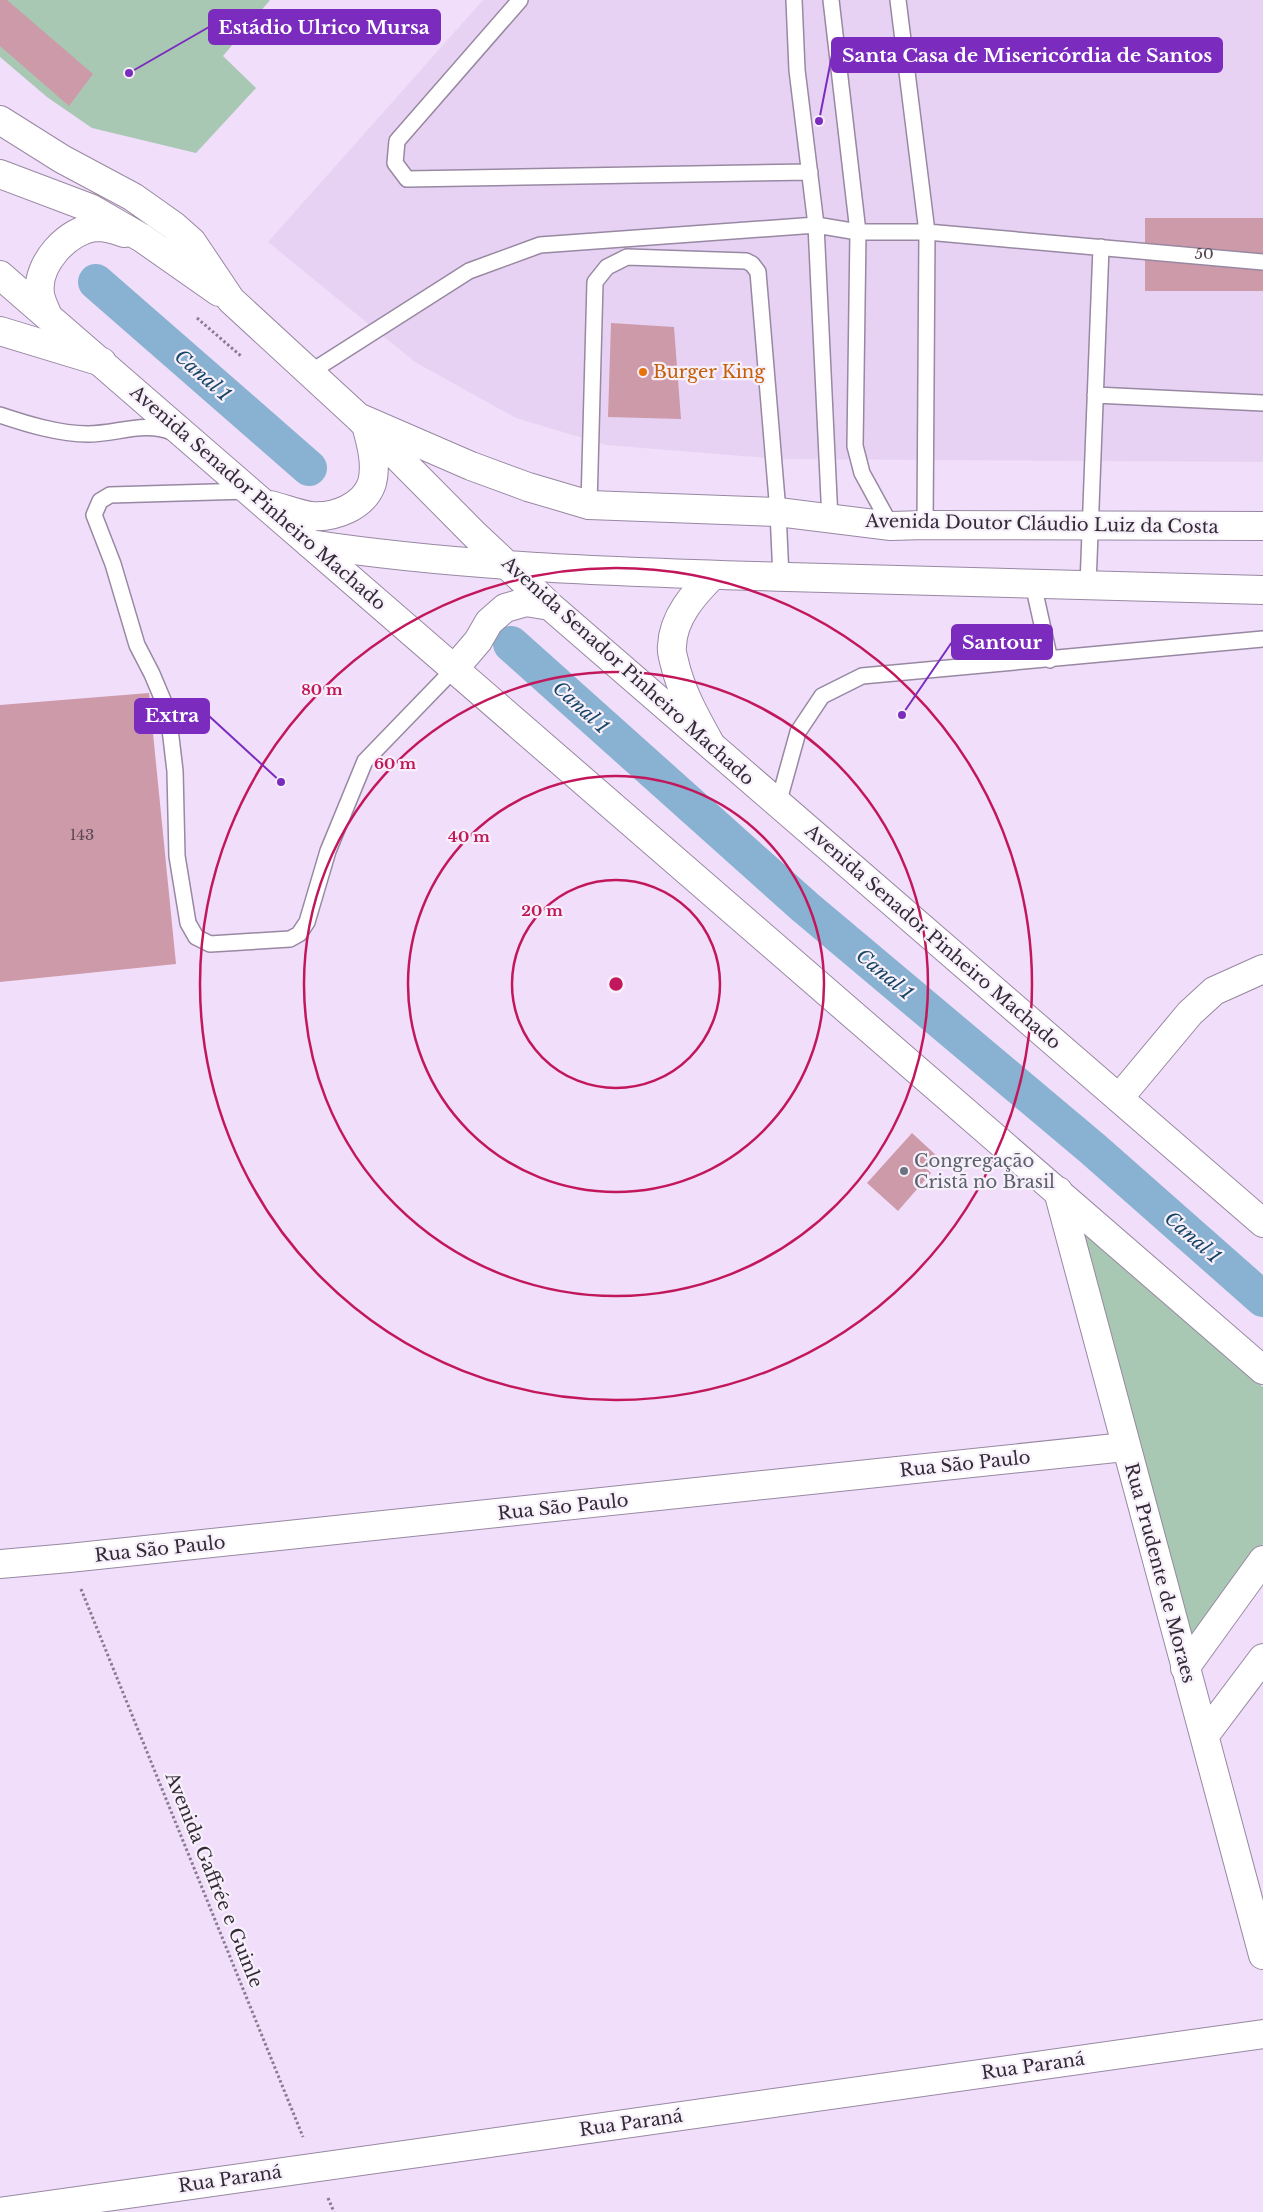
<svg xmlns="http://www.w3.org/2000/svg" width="1263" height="2212" font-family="'Libre Baskerville',serif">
  <rect width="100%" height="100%" fill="#f0defa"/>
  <path fill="#e7d2f4" d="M483,0H1263V462L779,459L606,445L516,418L415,362L268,242Z"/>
  <path fill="#a8c8b3" d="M0,0H270L223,56L256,88L196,153L92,128L47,97L0,57Z
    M1074,1216L1263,1387V1544L1191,1644Z"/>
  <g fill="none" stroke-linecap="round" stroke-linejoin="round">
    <path stroke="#89b1d1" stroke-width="36" d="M96,282L309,468
      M511,644L805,907L1093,1149L1263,1299"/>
  </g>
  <path fill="#cd9aa9" d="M0,0H7L93,74L69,106L0,46Z
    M1145,218H1263V291H1145Z
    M611,323L674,327L681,419L608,417Z
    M149,693L176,964L0,982V705Z
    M912,1133L938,1157L927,1169L931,1173L898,1211L867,1183Z"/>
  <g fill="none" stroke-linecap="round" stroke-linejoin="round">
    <g stroke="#9888a2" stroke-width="18">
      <path id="service" d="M520,0L397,141L395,163L407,179L810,172
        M794,0L797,70L816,225L830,520
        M831,0L858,232L855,446L862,473L891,526
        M898,0L927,232L925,525
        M309,373L469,271L540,245L816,225L858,232H927L1263,262
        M1095,395L1263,403
        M0,415C27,424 59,434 88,434C117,434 144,421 172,432
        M248,491L110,495L100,501L94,515L113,564L137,645L152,674L168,712L175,771L177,856L188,923L196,937L210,944L290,939L299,934L307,922L328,851L365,761L454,669
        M589,505L595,282L607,267L627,257L746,261L752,264L758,272L778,512L781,577
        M1033,584L1050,660
        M1088,585L1101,247
        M778,804L798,732L822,696L862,676L1263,639"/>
    </g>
    <g stroke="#9888a2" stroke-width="30">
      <path id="minor" d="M1119,1098L1190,1013L1214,991L1263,969
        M0,1564L69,1558L1125,1447
        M0,2212L1263,2034"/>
    </g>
    <g stroke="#9888a2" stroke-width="30">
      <path id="tertiary" d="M1058,1191C1125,1446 1196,1700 1263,1955
        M1185,1668L1263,1560
        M1205,1735L1263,1658"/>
    </g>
    <g stroke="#9888a2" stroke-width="30">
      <path id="secondary" d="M0,331L102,362
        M310,544L1263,1370
        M507,565L550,606L1263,1223
        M454,669L478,641L489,622L505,608L526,602L550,606"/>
    </g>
    <g stroke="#9888a2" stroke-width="30">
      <path id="primary" d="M0,120L62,159L133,197L174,226L192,242L231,300L358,417L475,535L507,565
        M0,174L90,208L142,238L219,292
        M0,275L310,544C468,568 629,572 788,577C946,581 1105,586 1263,590
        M48,316C45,309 41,301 40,294C36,264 68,229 97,227C107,227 116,230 124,233
        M358,417L471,466L528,487L589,505L778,512L891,526L925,525L1263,526
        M270,505C283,508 297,514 311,516C334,518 364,507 372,483C377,464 371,443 366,425
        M711,745C696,718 681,692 674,661C673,657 671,651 672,646C673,617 694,594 713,575"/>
    </g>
    <path stroke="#887c8f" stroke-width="3" stroke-dasharray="2.5 2.5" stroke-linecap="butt" d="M197,318L241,356
      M81,1589L303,2137
      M328,2198L334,2212"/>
    <use href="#service" stroke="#fff" stroke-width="15"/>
    <use href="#minor" stroke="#fff" stroke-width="28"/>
    <use href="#tertiary" stroke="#fff" stroke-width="28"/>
    <use href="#secondary" stroke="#fff" stroke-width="28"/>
    <use href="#primary" stroke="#fff" stroke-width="28"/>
  </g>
  <g fill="none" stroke="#c2185b" stroke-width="2.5">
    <circle cx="616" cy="984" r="104"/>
    <circle cx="616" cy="984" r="208"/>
    <circle cx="616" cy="984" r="312"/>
    <circle cx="616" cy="984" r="416"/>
  </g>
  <circle fill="#e8710a" stroke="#f7f0fb" stroke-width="2" cx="643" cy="372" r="5"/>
  <circle fill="#6b7280" stroke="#f7f0fb" stroke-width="2" cx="904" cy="1171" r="5"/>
  <g text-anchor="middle" stroke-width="4.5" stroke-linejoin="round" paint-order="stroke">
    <g font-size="15" fill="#594753">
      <text x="1204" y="259">50</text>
      <text x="82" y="840">143</text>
    </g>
    <g font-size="18" fill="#c56008" stroke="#f7f0fb" text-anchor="start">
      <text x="653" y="378">Burger King</text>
    </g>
    <g font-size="18" fill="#322b36" stroke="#f7f0fb">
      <text transform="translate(258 498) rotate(41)" y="6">Avenida Senador Pinheiro Machado</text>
      <text transform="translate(1042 524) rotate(1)" y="6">Avenida Doutor Cláudio Luiz da Costa</text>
      <text transform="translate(628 671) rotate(42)" y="6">Avenida Senador Pinheiro Machado</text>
      <text transform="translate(933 937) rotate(41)" y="6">Avenida Senador Pinheiro Machado</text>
      <text transform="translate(965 1464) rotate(-6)" y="6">Rua São Paulo</text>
      <text transform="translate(563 1507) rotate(-6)" y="6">Rua São Paulo</text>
      <text transform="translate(160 1549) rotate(-6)" y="6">Rua São Paulo</text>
      <text transform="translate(1160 1573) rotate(75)" y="6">Rua Prudente de Moraes</text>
      <text transform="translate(214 1880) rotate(68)" y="6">Avenida Gaffrée e Guinle</text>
      <text transform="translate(1033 2066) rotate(-8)" y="6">Rua Paraná</text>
      <text transform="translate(631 2123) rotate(-8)" y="6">Rua Paraná</text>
      <text transform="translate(230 2179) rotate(-8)" y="6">Rua Paraná</text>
    </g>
    <g font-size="18" fill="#5b616d" stroke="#f7f0fb" text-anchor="start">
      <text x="914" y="1167">Congregação<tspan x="914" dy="21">Cristã no Brasil</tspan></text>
    </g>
    <g font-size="19" font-style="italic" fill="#174566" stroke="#f7f0fb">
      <text transform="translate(203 375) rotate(41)" y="7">Canal 1</text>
      <text transform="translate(581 707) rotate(42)" y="7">Canal 1</text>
      <text transform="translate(885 974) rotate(40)" y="7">Canal 1</text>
      <text transform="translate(1193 1237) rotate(41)" y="7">Canal 1</text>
    </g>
  </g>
  <circle cx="616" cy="984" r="8" fill="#c2185b" stroke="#f7f0fb" stroke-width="2.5"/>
  <g font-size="15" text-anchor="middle" font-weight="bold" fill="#c2185b" stroke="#f7f0fb" stroke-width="4.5" stroke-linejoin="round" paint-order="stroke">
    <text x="322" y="695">80 m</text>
    <text x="395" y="769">60 m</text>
    <text x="469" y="842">40 m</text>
    <text x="542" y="916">20 m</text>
  </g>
  <path fill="none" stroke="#7b2cbf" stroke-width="2" d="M129 73L209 27M819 121L832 55M902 715L952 642M281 782L209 716"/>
  <g fill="#7b2cbf" stroke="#f7f0fb" stroke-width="2">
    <circle cx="129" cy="73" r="5"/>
    <circle cx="819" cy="121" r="5"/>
    <circle cx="902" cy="715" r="5"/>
    <circle cx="281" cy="782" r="5"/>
  </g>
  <g fill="#7b2cbf" stroke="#7b2cbf" stroke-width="2">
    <rect x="209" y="10" width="231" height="34" rx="5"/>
    <rect x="832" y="38" width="390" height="34" rx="5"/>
    <rect x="952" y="625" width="100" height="34" rx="5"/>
    <rect x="135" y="699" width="74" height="34" rx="5"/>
  </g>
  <g font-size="19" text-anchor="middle" font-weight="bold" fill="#fff">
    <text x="324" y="34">Estádio Ulrico Mursa</text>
    <text x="1027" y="62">Santa Casa de Misericórdia de Santos</text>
    <text x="1002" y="649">Santour</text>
    <text x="172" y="722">Extra</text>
  </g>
</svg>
